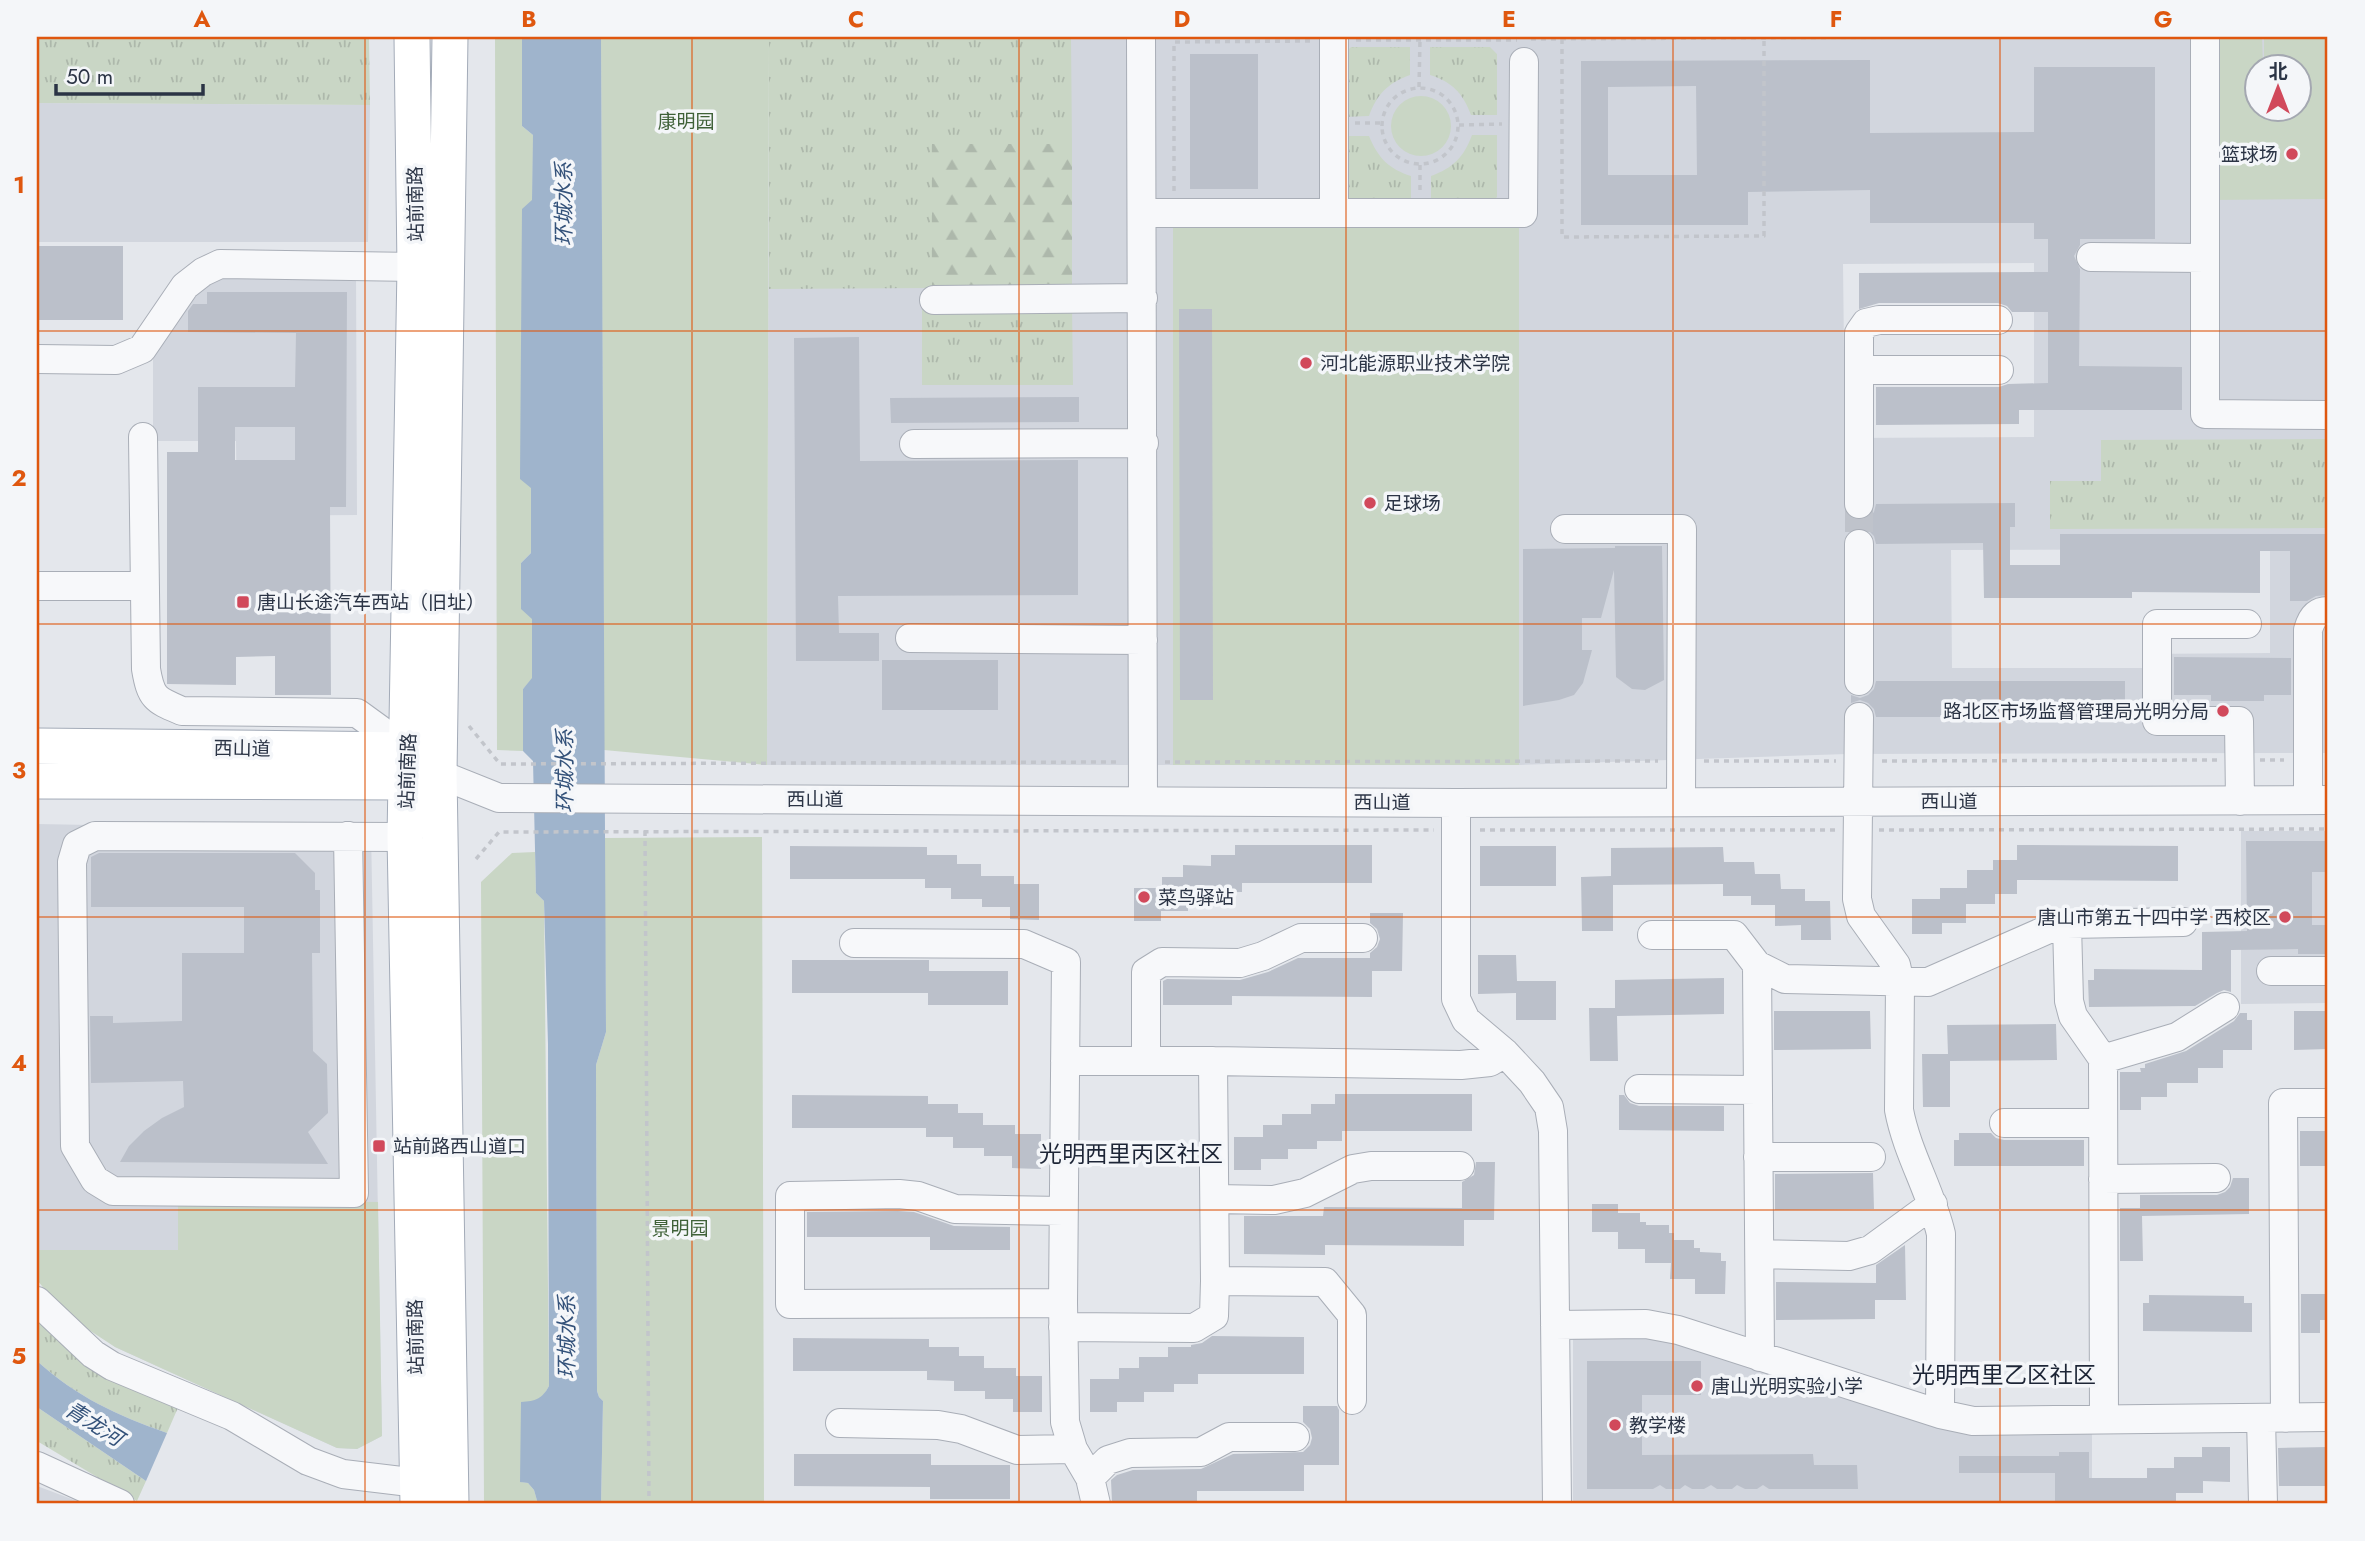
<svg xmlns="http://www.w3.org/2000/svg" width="2365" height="1541" font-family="Jost,'Noto Sans SC',sans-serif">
  <defs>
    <pattern id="grass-tufts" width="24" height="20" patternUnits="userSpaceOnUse" patternTransform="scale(1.75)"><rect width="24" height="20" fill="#c9d6c5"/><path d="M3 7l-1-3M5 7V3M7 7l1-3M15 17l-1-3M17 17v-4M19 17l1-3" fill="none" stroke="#adb8ab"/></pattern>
    <pattern id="forest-firs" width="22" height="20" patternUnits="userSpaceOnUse" patternTransform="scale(1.75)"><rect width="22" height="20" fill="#c9d6c5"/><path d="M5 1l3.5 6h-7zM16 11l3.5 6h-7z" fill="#adb8ab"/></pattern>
  </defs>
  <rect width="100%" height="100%" fill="#e4e7ec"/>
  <path fill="#d2d6de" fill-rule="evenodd" d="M769,37H2328V753L1847,754L1519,765H767ZM2256,66H2298V108H2256ZM2034,263V437L1845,438L1843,264ZM2270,549V653L2143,654L2142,668H1952L1951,550Z
    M37,103L370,105L368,242H37Z
    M218,270H356L357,515L237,516L236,441H153V347L186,293Z
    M37,824L371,830L382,1436L357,1449L337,1448L115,1347L37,1280Z
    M2241,831H2328V1003L2241,1004Z
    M1573,1337H1653L2092,1433V1504H1573Z
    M37,1486L85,1504H37Z"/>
  <path fill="url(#grass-tufts)" d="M37,37H369L370,105L37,103Z
    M769,37H1071L1072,144L932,145V288L769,289Z
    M1351,47H1410V75C1388,83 1377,94 1369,116L1344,117V54Z
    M1430,47H1490L1497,54V115H1471C1463,93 1452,82 1430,75Z
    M1472,135H1497V197L1490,204H1431V176C1453,168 1464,157 1472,135Z
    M1344,136H1369C1378,158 1389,169 1411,176V204H1351L1344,197Z
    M922,305H1072L1073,385H922Z
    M2328,439V528L2050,529V481H2101V440Z
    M37,1312L180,1403L167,1433C116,1415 77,1397 37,1361Z
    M37,1407L146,1481L137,1501L37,1441Z"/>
  <path fill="url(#forest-firs)" d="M932,144H1072V288H932Z"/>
  <path fill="#c9d6c5" d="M495,37H522V126L533,135L531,553L521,563L532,619V679L523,689V751L497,750Z
    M601,37H769L767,765L604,750Z
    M2208,37H2262L2263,66H2256V108H2298V66H2264V37H2328V199L2210,200Z
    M1391 126a30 30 0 1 1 60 0a30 30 0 1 1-60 0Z
    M1173,225H1519V765H1173Z
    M762,837L764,1504H601L603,1401L599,1397L597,1391L596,1065L606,1032L604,838Z
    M535,852L536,893L544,901L549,1386L544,1395L536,1401L521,1482L528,1483L534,1490L538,1504H484L481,882L512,853Z
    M178,1200L378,1202L382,1436L357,1449L337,1448L115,1347L66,1315L37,1280V1250H178Z"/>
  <path fill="#9fb4cc" d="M522,37H601L606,1032L596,1065L597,1391L599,1397L603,1401L601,1504H538L534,1490L528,1483L520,1482L521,1402C536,1401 542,1399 549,1386L548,1044L544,901L536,893L533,761L523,751V689L532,678V619L521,609V563L531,553V488L520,479L522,209L532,200L533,135L522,126Z
    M37,1361C77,1397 116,1415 167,1433L146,1481L37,1407Z"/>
  <path fill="#bbc0ca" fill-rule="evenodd" d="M1190,54H1258V189H1190Z
    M1870,60V133L2034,132V67H2155V239H2080V245L2074,256L2080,269L2079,366L2182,367V410H2019V424L1876,425V387H1999L2008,384L2048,383V312H2012L2007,306L1998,303H1879L1859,309V273L2048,272V239H2034V223H1870V190L1748,192V225H1581V61ZM1696,86L1697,175H1608V87Z
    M37,246H123V320H37Z
    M207,292H347L346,507H330L331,695H275V656L236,657V685L167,684V452H198V387H295L296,333L188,332V311L193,304H207ZM235,427H295V460H235Z
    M1179,309H1212L1213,700H1180Z
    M859,337L860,461L1078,460V595L838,596L839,633H879V661H796L794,338Z
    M1079,397V422L891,423L890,398Z
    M2015,503V527H2010V565H2060V534H2328V595L2316,596L2307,601H2290V551H2260V593L2132,592V598H1984L1983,543L1876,544L1874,536L1868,530L1860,527L1853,529V519L1860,521L1868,518L1874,512L1876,504Z
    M1615,546H1662L1664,680L1645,690L1632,689L1616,677L1614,570L1601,618H1582V650H1592L1583,683L1574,695L1559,700L1523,706V549L1615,548Z
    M2174,657L2291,658V695H2264V701H2211V695H2174Z
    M882,660H998V710H882Z
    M1876,681H2125V717H1876L1874,709L1868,703L1860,700L1851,703V695L1860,698L1868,695L1874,689Z
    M2246,841H2328V872H2312V925H2328V954H2298V949L2231,950V992L2224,990L2217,993L2195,1006L2089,1007L2088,980H2094V969L2202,970V932L2247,931Z
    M1235,845H1372V883H1242V892H1217V901H1188V911H1161V921H1134V888H1162V877H1183V865L1211,866V855H1235Z
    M2017,845L2178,846V881L2017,880V894H1995V904H1966V923H1942V934H1912V899H1940V888H1967V870H1993V860H2017Z
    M790,846L927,847V855H957V864H981V876H1014V884H1039V920L1010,919V907H982V899H951V888H925V879H790Z
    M1480,846H1556V886H1480Z
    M1723,847L1724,862H1754L1755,874H1780L1781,889H1805V901H1830L1831,940H1801V925L1775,926V905H1751V896H1723V884L1613,885V931H1582L1581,877L1611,876V848Z
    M99,853H295L315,873V890H320V953H312L313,1051L327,1064L328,1113L308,1132L328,1164L120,1162L129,1146L144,1131L162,1118L184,1107L183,1081L91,1083L90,1016H113V1023L182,1021V953H244V907H91V857Z
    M1370,913H1403L1402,971H1372V997L1232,996V1005H1163V981L1167,979L1240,980L1268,972L1298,958H1370V953L1377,947L1380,939L1377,929L1370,923Z
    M1478,955H1516L1517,981H1556V1020H1516V993L1478,994Z
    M792,960H929V971H1008V1005H928V993H792Z
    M1724,978V1014L1617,1016L1618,1061H1590L1589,1008H1615V980Z
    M1774,1011H1870L1871,1049L1774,1050Z
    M2294,1011H2328V1049L2294,1050Z
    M2240,1013H2247V1020H2252V1050H2223V1068H2198V1083H2167V1097H2141V1110H2120V1072H2141L2140,1068H2145V1064L2186,1051L2234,1021Z
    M2056,1024L2057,1060L1950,1061V1107H1923L1922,1054H1948L1947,1025Z
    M1335,1094H1472V1131H1342V1141H1317V1149H1288V1159H1261V1170H1234V1137H1263V1125H1282V1114H1311V1104H1335Z
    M792,1095L928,1096V1104H958V1113H983V1125H1015V1134H1041V1169L1012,1168V1156H984V1148H953V1137H926V1128H792Z
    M1619,1095H1624L1630,1103L1639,1106H1724V1131L1619,1130Z
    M2300,1131H2328V1166H2300Z
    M1959,1133H1991L1996,1138L2004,1140H2084V1166H1954V1140H1959Z
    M1476,1162H1495L1494,1220H1464V1246L1325,1245V1255L1244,1254V1216H1323L1324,1207L1462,1208V1182L1474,1175Z
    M1873,1173L1874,1209L1775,1210V1174Z
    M2233,1178H2249V1214L2142,1216L2143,1261H2120V1208H2140V1195H2217L2225,1192L2230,1187Z
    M1592,1204H1618V1213H1640V1222H1646V1225H1669V1233H1674V1240H1694V1248H1700V1252L1721,1253V1261H1726L1725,1294H1695V1279H1670L1671,1263H1645V1249H1618V1232H1592Z
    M898,1211L914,1212L954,1226L1010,1227V1250H930V1237H807V1212Z
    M1905,1245L1906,1300H1875V1319L1776,1320V1282L1876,1283V1265Z
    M2301,1294H2328V1320H2320V1333H2301Z
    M2149,1295L2244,1296V1303H2252V1332L2143,1331V1303H2149Z
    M1212,1336L1304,1337V1374H1198V1384H1174V1392H1144V1402H1117V1412H1090V1379H1119V1368H1139V1357H1168V1347H1191V1345L1202,1343Z
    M793,1338L929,1339V1347H959V1356H984V1368H1016V1376H1042V1412H1013V1399H985V1391H954V1381L927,1380V1371H793Z
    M1587,1361H1701V1395H1642V1455L1813,1454L1814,1465H1857L1858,1489H1769L1763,1485L1757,1489H1745L1737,1485L1732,1489H1717L1711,1485L1704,1489H1692L1685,1485L1680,1489H1666L1660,1485L1653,1489H1587Z
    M1303,1406H1337L1339,1410V1465H1304V1491H1197V1502H1112L1111,1480L1117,1475L1133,1470L1201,1469L1233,1454L1303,1452L1310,1445L1312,1438L1310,1429L1303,1422Z
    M2202,1447H2230V1482L2203,1481V1493H2176V1503H2055V1473H1959V1456H2059V1452H2089V1478H2147V1468H2174V1457H2202Z
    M2328,1447V1486H2279L2278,1448Z
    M794,1454H931V1465H1010V1499H930V1487L794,1486Z"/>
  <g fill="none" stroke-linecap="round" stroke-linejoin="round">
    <path stroke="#bfc3cb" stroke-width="28" stroke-dasharray="28 14" stroke-linecap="butt" d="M1859,504V544"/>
    <g stroke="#a9aeb7" stroke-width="30">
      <path id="minor" d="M1141,37L1143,801
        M1334,37V213
        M2205,37V414L2328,415
        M1143,213H1523L1524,62
        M2091,257L2205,258
        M934,300L1143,298
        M37,359L116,360L142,349L185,286L203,272L220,264L415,267
        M1859,370H1999
        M143,437L146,669C151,699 156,700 182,711L357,713L408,750
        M914,444L1144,443
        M1859,504V333L1866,323L1879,320H1998
        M1565,529H1682L1681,802
        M1859,544V681
        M37,586H145
        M910,638L1143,640
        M1859,717L1857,899L1861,916L1896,965L1900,983L1899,1110C1907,1153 1931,1191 1941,1234L1940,1414
        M439,774L499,798L1456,803L2328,800
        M2308,800V630C2311,619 2316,611 2328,611
        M2240,801L2239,721H2157V624H2247
        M1456,803V999L1466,1020L1505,1053L1532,1082L1549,1107L1553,1131L1557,1504
        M348,836L354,1193L113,1191L95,1180L75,1146L72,862L77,845L95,836L405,837
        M2067,924L2069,1001L2073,1016L2103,1059
        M1652,935H1734L1757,965L1785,979L1928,982L2051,928L2067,924L2183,922
        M854,943L1024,944L1066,962L1063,1303L1065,1422L1073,1449L1090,1478L1096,1504
        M1757,965L1760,1357
        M2271,971H2328
        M1146,1060V972L1162,962L1240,963L1263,956L1301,938H1363
        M1065,1061H1213L1461,1065L1490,1062L1505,1053
        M1213,1061L1215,1281L1325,1282L1352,1315V1400
        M1639,1089L1757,1090
        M2004,1123H2103
        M1758,1157H1871
        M2103,1179L2216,1178
        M1215,1199L1274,1200L1305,1193L1353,1169L1371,1166H1460
        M1760,1254L1849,1256L1870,1250L1933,1204
        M37,1301L93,1354L112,1366L232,1416L308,1461L343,1474L418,1483
        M1063,1303L790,1304V1196L899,1194L918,1196L955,1209L1063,1211
        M1555,1325L1646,1324L1678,1330L1940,1414L1973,1421L2328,1417
        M1063,1327L1194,1328L1214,1316L1215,1281
        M2261,1418L2263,1504
        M2285,1418L2283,1103H2328
        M2104,1419L2103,1059L2177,1037L2225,1007
        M840,1423L938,1425L961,1429L1017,1450L1073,1449
        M37,1466L120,1504
        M1090,1478L1108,1460L1130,1453L1201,1452L1229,1437H1295"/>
    </g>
    <g stroke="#a3abb8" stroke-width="37">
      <path id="major" d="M412,37L415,267L405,837L418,1504
        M450,37L439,774L451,1504
        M37,746L408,750L425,764
        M37,781L405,782L429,777"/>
    </g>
    <path stroke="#c2c5cb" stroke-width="3.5" stroke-dasharray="5 5" stroke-linecap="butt" d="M1531,39L1963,37
      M1562,39V237L1764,236V38
      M1356,40H1517
      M1419,87L1420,40
      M1382 126a38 38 0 1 1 76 0a38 38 0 1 1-76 0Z
      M1355,123H1381
      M1459,125L1502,124
      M1420,190V165
      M1174,191V42L1310,41
      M469,726L500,764L1119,762
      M2260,760H2284
      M1704,761H1836
      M1882,761L2218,760
      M1165,762L1658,761
      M1480,830H1836
      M1879,830L2328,829
      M645,831L649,1504
      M476,859L499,832L1434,830"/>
    <use href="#minor" stroke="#f7f8fa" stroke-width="28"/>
    <use href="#major" stroke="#fff" stroke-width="35"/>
  </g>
  <path fill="none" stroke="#df570f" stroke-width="2" stroke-opacity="0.55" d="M365,37V1504M692,37V1504M1019,37V1504M1346,37V1504M1673,37V1504M2000,37V1504M37,331H2328M37,624H2328M37,917H2328M37,1210H2328"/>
  <g fill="#d1495b" stroke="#f4f6f9" stroke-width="2.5">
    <circle cx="2292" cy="154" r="7"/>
    <circle cx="1306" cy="363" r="7"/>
    <circle cx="1370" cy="503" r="7"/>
    <rect x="236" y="595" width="14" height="14" rx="3.5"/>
    <circle cx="2223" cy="711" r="7"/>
    <circle cx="1144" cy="897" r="7"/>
    <circle cx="2285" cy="917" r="7"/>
    <rect x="372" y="1139" width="14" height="14" rx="3.5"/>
    <circle cx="1697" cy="1386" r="7"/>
    <circle cx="1615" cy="1425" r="7"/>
  </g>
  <g text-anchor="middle" stroke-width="7" stroke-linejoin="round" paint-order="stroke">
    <g font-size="19" fill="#3f6138" stroke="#f4f6f9">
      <text x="686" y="128">康明园</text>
      <text x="680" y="1235">景明园</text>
    </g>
    <g font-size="19" fill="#2b3445" stroke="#f4f6f9" text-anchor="start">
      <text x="2278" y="161" text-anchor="end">篮球场</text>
      <text x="1320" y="370">河北能源职业技术学院</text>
      <text x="1384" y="510">足球场</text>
      <text x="257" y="609">唐山长途汽车西站（旧址）</text>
      <text x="2209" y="718" text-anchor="end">路北区市场监督管理局光明分局</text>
      <text x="1158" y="904">菜鸟驿站</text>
      <text x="2271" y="924" text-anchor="end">唐山市第五十四中学 西校区</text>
      <text x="393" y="1153">站前路西山道口</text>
      <text x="1711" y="1393">唐山光明实验小学</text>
      <text x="1629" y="1432">教学楼</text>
    </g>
    <g font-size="19" fill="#2b3445" stroke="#f4f6f9">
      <text transform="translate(415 204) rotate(-91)" y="7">站前南路</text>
      <text transform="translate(242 748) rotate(1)" y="7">西山道</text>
      <text transform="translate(407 771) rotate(-88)" y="7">站前南路</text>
      <text x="815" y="806">西山道</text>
      <text x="1949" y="808">西山道</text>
      <text x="1382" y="809">西山道</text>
      <text transform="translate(415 1337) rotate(-91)" y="7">站前南路</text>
    </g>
    <g font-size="21" font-style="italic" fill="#34527a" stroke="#f4f6f9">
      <text transform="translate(564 204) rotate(-90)" y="7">环城水系</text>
      <text transform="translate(565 771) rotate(-90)" y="7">环城水系</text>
      <text transform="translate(567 1337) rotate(-90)" y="7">环城水系</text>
      <text transform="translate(94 1424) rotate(32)" y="7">青龙河</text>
    </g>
    <g font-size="23" fill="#1d2536" stroke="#f4f6f9">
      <text x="1131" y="1162">光明西里丙区社区</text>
      <text x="2004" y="1383">光明西里乙区社区</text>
    </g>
  </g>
  <rect width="2365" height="1541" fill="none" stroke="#f4f6f9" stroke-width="77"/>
  <g transform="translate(2278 88)"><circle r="33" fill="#f4f6f9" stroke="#a4a8b1" stroke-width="2"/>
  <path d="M0-5L12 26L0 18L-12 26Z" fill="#d1495b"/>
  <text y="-10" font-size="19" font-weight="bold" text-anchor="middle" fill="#2b3445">北</text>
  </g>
  <path d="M56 84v10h147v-10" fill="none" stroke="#2b3445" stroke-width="3.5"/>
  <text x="66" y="84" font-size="21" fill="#2b3445" stroke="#f4f6f9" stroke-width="5" paint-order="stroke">50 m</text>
  <rect x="38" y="38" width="2288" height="1464" fill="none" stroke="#df570f" stroke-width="2.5"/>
  <g font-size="23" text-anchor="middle" font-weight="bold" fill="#df570f">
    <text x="202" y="27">A</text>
    <text x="529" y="27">B</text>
    <text x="856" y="27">C</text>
    <text x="1182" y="27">D</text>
    <text x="1509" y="27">E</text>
    <text x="1836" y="27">F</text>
    <text x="2163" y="27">G</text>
    <text x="19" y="193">1</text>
    <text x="19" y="486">2</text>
    <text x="19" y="778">3</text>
    <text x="19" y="1071">4</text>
    <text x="19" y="1364">5</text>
  </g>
</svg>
